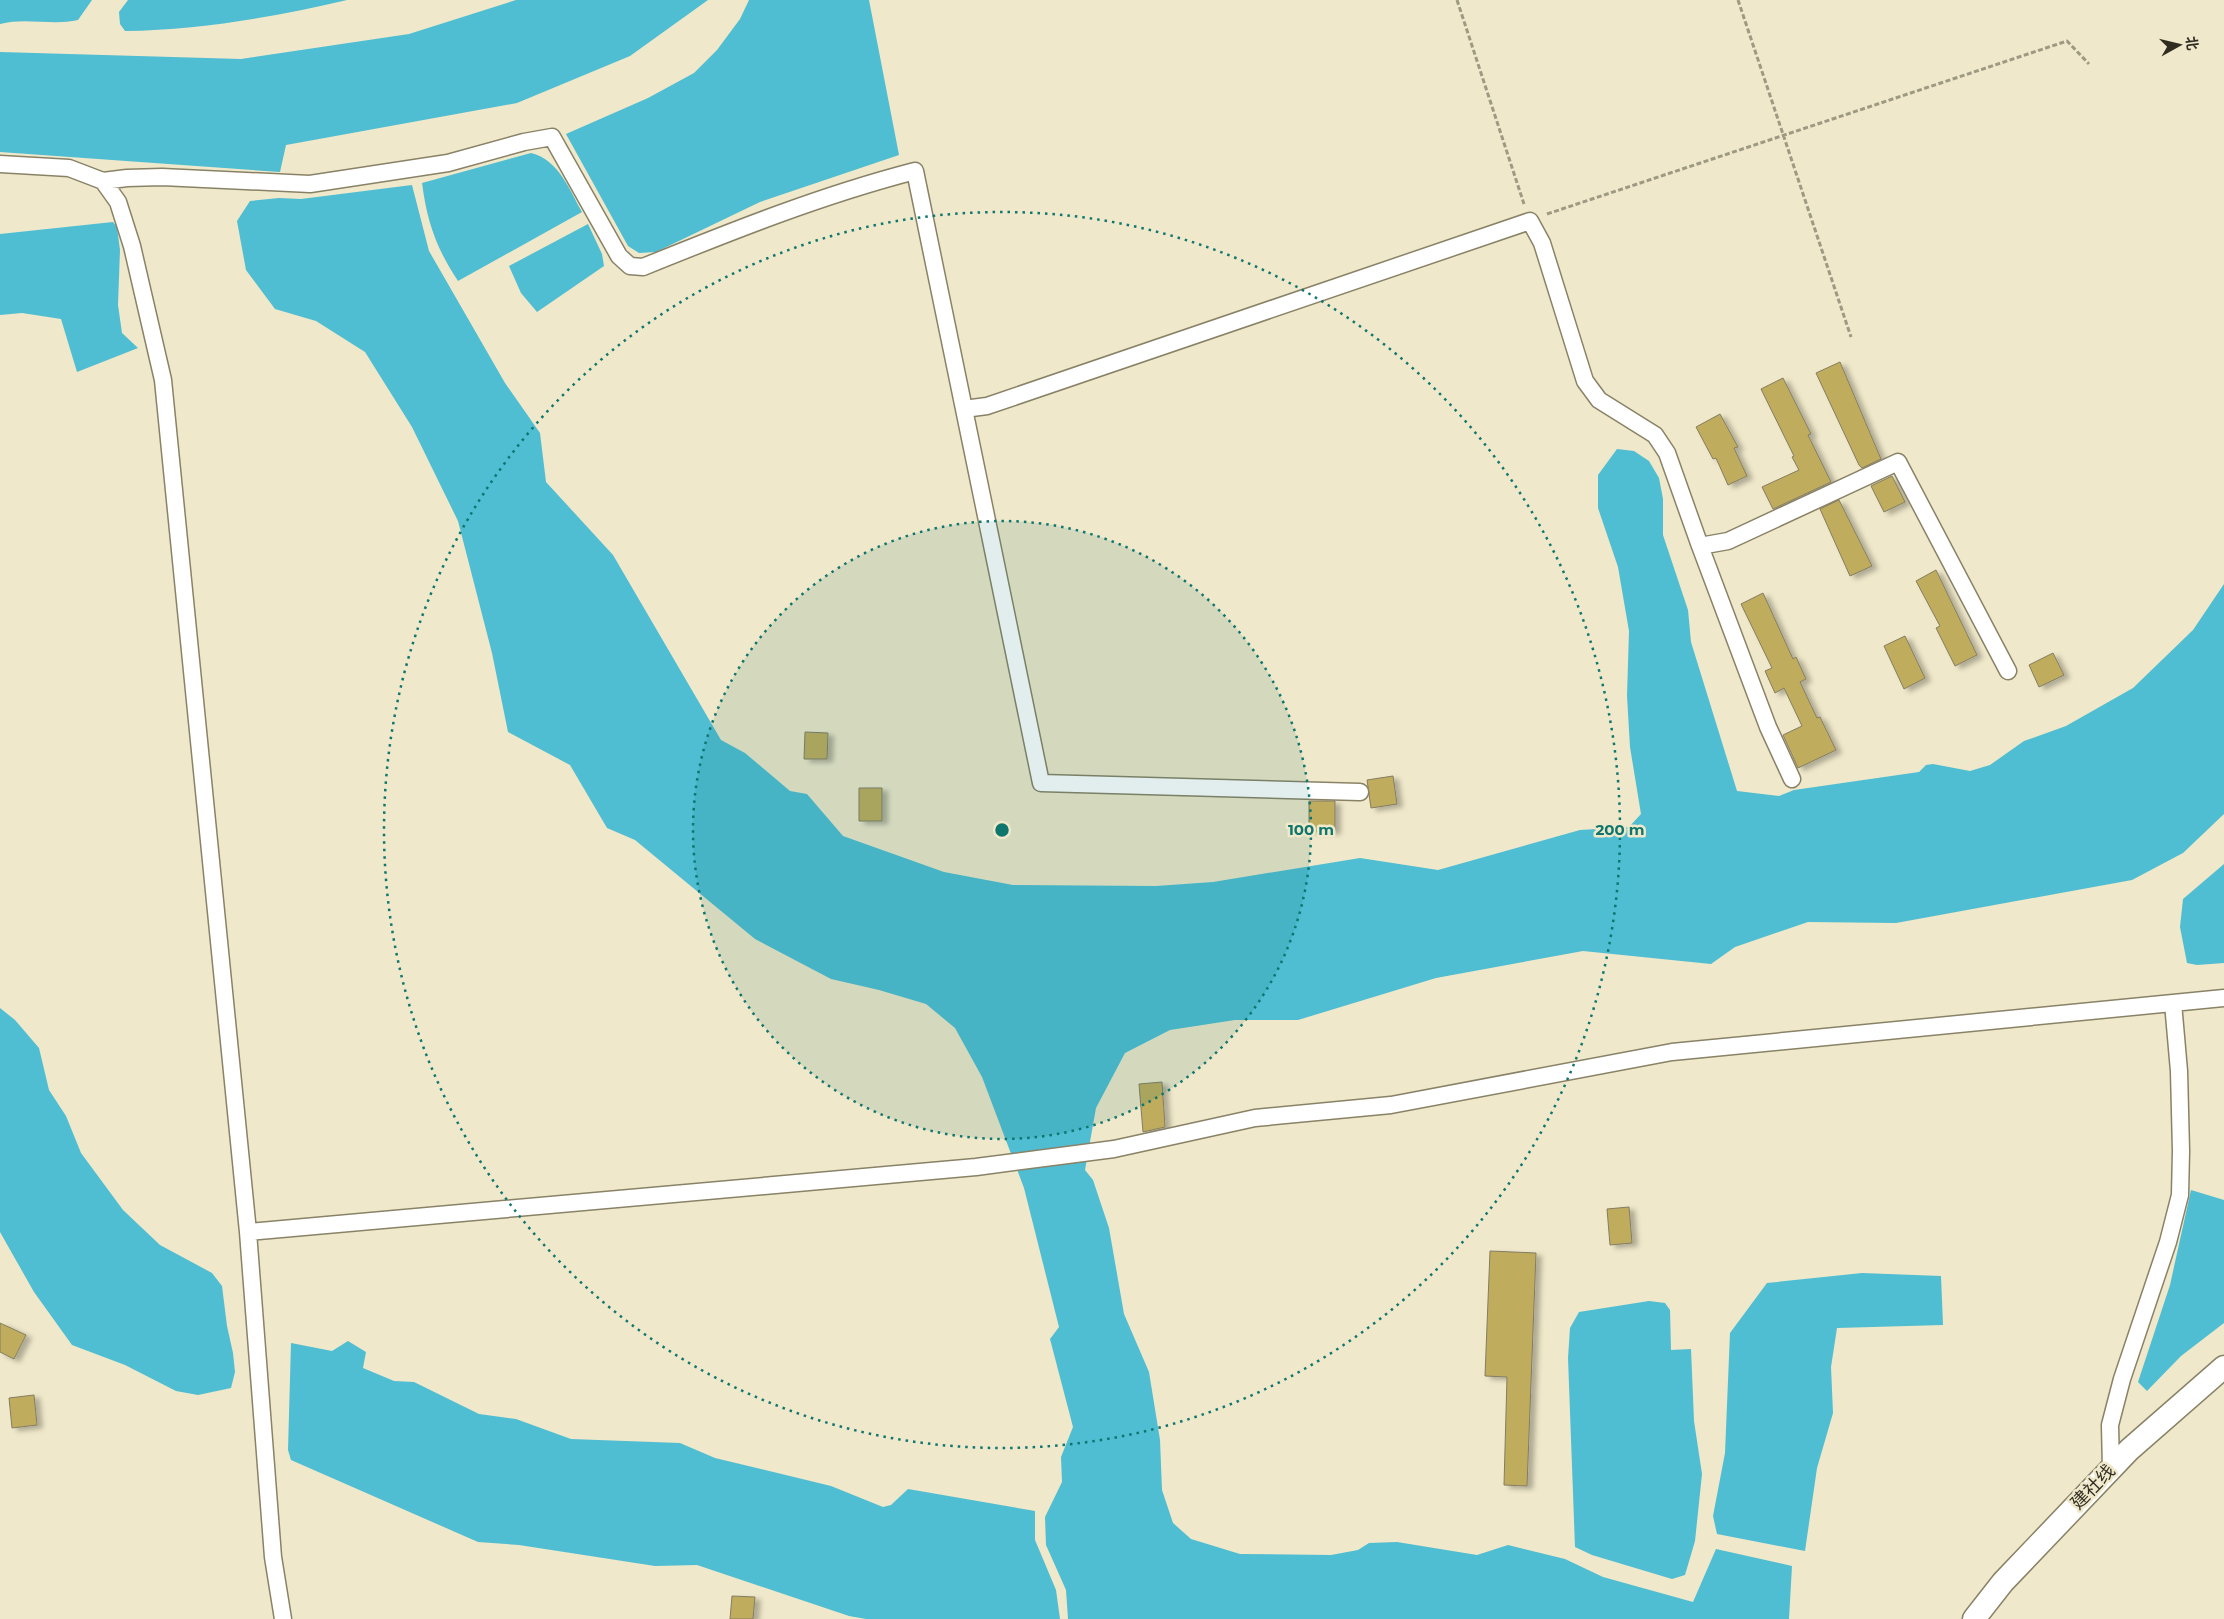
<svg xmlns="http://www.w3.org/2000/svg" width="2224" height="1619" font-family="Montserrat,'Noto Sans SC',sans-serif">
  <defs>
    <filter id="shadow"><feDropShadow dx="5.5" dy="3" stdDeviation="2.5" flood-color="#0004"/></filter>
  </defs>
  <rect width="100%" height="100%" fill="#efe8ca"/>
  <path fill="#4fbdd2" d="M0,0H92L78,20C52,26 26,17 0,24Z
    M128,0H347C274,17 200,30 125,31L120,24L119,12Z
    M516,0H708L630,56L517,103L286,145L280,172L0,152V52L241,59L409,34Z
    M749,0H869L899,155L760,202L656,252L639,253L628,246L566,134L648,98L694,73L717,50L740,19Z
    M531,153C559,160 569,189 582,212L458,281C436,248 427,221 422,183Z
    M412,185L429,251L505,383L540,433L546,482L613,555L721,740L745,753L790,791L807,794L843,836L944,872L1013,885L1156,886L1213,882L1360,858L1438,870L1580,830L1629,827L1641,814L1630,747L1627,696L1629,631L1618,567L1598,508V475L1617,449L1634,451L1649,461L1659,478L1663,499V535L1688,610L1691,642L1737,791L1779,796L1794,790L1919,772L1926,765L1933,764L1970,771L1990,765L2024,741L2066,726L2133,688L2193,630L2224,584V814L2183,853L2132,880L1896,923L1808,922L1735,947L1711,964L1583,951L1436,978L1298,1020H1235L1170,1030L1125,1053L1096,1108L1085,1170L1093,1180L1109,1228L1124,1314L1149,1372L1160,1440L1162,1490L1173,1523L1191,1539L1240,1554L1331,1555L1358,1550L1369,1543L1397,1542L1477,1555L1508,1545L1565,1559L1603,1577L1693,1602L1716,1549L1792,1566L1789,1619H1068L1066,1590L1046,1545L1045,1517L1062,1482L1061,1457L1073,1427L1050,1339L1059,1327L1024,1188L982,1077L955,1028L926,1004L879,990L831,979L755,939L635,840L607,828L570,765L508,732L492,653L458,521L412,427L365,352L316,321L275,309L246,270L237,221L250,201L279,198L301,199Z
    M113,222L117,227L120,250L118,305L122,333L138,348L77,372L61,319L22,313L0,315V234Z
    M588,224L602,254L604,266L537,312L521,293L509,266Z
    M2224,864V963L2197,965L2187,963L2180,927L2183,899Z
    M0,1008L15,1020L39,1048L49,1090L66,1116L81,1153L123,1210L160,1245L212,1273L222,1286L227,1326L233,1353L235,1372L231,1388L198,1395L176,1391L125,1365L72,1345L34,1292L0,1232Z
    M2191,1190L2224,1200V1323L2181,1356L2147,1391L2138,1382L2170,1285Z
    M1862,1273L1941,1276L1943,1325L1837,1328L1831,1367L1833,1413L1817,1468L1805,1551L1717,1534L1713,1516L1725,1453L1730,1333L1767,1283Z
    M1649,1301L1665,1303L1670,1310L1671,1350L1691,1349L1694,1421L1702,1474L1695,1541L1685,1575L1672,1579L1592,1555L1575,1547L1568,1358L1570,1328L1579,1312Z
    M348,1341L366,1352L363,1368L394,1381L414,1382L479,1414L516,1419L571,1439L680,1443L715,1458L831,1486L883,1507L891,1505L908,1489L1035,1511V1540L1056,1590L1060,1619H866L849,1616L697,1565L655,1566L519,1545L478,1542L291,1460L288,1450L291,1343L332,1351Z"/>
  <path fill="#c0ac5d" stroke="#837d62" filter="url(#shadow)" d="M1840,362L1881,459L1862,468L1859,465L1816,373Z
    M1783,378L1811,434L1808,435L1831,482L1773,509L1762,487L1799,470L1792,457L1794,456L1761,389Z
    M1720,414L1738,447L1734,448L1747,476L1728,485L1716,458L1713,459L1696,427Z
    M1892,476L1905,502L1884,512L1871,486Z
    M1839,500L1872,566L1850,576L1820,509Z
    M1936,570L1977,655L1955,666L1936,628L1940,626L1916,581Z
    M1763,593L1793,659L1796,657L1806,679L1800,682L1817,718L1820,717L1836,750L1798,768L1783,735L1802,726L1784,688L1775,693L1765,671L1772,668L1741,604Z
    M1905,636L1925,678L1904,689L1884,646Z
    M2053,653L2064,675L2039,687L2029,665Z
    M805,732L828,733L827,759H804Z
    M1393,776L1397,804L1371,808L1367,780Z
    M859,788H882V821H859Z
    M1309,801H1335V831H1309Z
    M1162,1082L1165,1127L1143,1132L1139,1084Z
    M1629,1207L1632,1243L1610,1245L1607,1209Z
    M1490,1251L1536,1253L1527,1486L1504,1485L1507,1377L1485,1376Z
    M0,1323L26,1335L14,1359L0,1352Z
    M34,1395L37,1425L12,1428L9,1398Z
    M732,1596L755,1597L753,1619H730Z"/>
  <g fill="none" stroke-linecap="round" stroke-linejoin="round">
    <g stroke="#898267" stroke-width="19">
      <path id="street" d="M0,164L69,168L103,181L127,178L162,177L310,184L448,163L524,142L552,137L619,256L630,266L643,267C732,231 822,195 915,171L1041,783L1360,792
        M103,181L118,202L132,246L163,380L248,1232L273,1557L283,1619
        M964,409L987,406L1530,221L1542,243L1585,381L1599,400L1655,435L1667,453L1700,546L1728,541L1898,462L2008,671
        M1700,546L1768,727L1792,779
        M248,1232L976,1167L1114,1149L1255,1118L1391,1105L1672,1052L2224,998
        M2111,1469L2110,1425L2122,1379L2168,1242L2180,1195L2181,1151L2179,1071L2173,1003"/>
    </g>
    <g stroke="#898267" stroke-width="25">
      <path id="secondary" d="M1974,1619L2003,1582L2129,1450L2224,1367"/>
    </g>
    <path stroke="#9e9983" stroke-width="3" stroke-dasharray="5 2.5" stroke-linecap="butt" d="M1457,0L1524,204
      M1738,0L1851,337
      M1547,214L2067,41L2089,64"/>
    <use href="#street" stroke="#fff" stroke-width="16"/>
    <use href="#secondary" stroke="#fff" stroke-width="22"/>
  </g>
  <circle cx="1002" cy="830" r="309" fill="#0f766e" fill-opacity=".12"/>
  <g fill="none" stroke="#0f766e" stroke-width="2.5" stroke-dasharray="2.5 5">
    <circle cx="1002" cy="830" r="309"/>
    <circle cx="1002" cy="830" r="618"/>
  </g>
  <g text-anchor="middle" stroke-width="5" stroke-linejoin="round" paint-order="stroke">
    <g font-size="18" fill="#2f2c21" stroke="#efe8ca">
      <text transform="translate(2093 1487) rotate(-46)" y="6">建社线</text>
    </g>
  </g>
  <circle cx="1002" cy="830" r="8" fill="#0f766e" stroke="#efe8ca" stroke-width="2.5"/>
  <g font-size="15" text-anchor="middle" font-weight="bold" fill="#0f766e" stroke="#efe8ca" stroke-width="5" stroke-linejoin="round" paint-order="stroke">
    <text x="1311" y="835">100 m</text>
    <text x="1620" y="835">200 m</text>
  </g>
  <g transform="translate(2179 45) rotate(82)" stroke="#efe8ca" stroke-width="4" paint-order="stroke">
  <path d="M0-4L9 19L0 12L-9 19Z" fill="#2f2c21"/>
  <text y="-8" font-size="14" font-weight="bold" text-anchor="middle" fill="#2f2c21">北</text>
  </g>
</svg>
